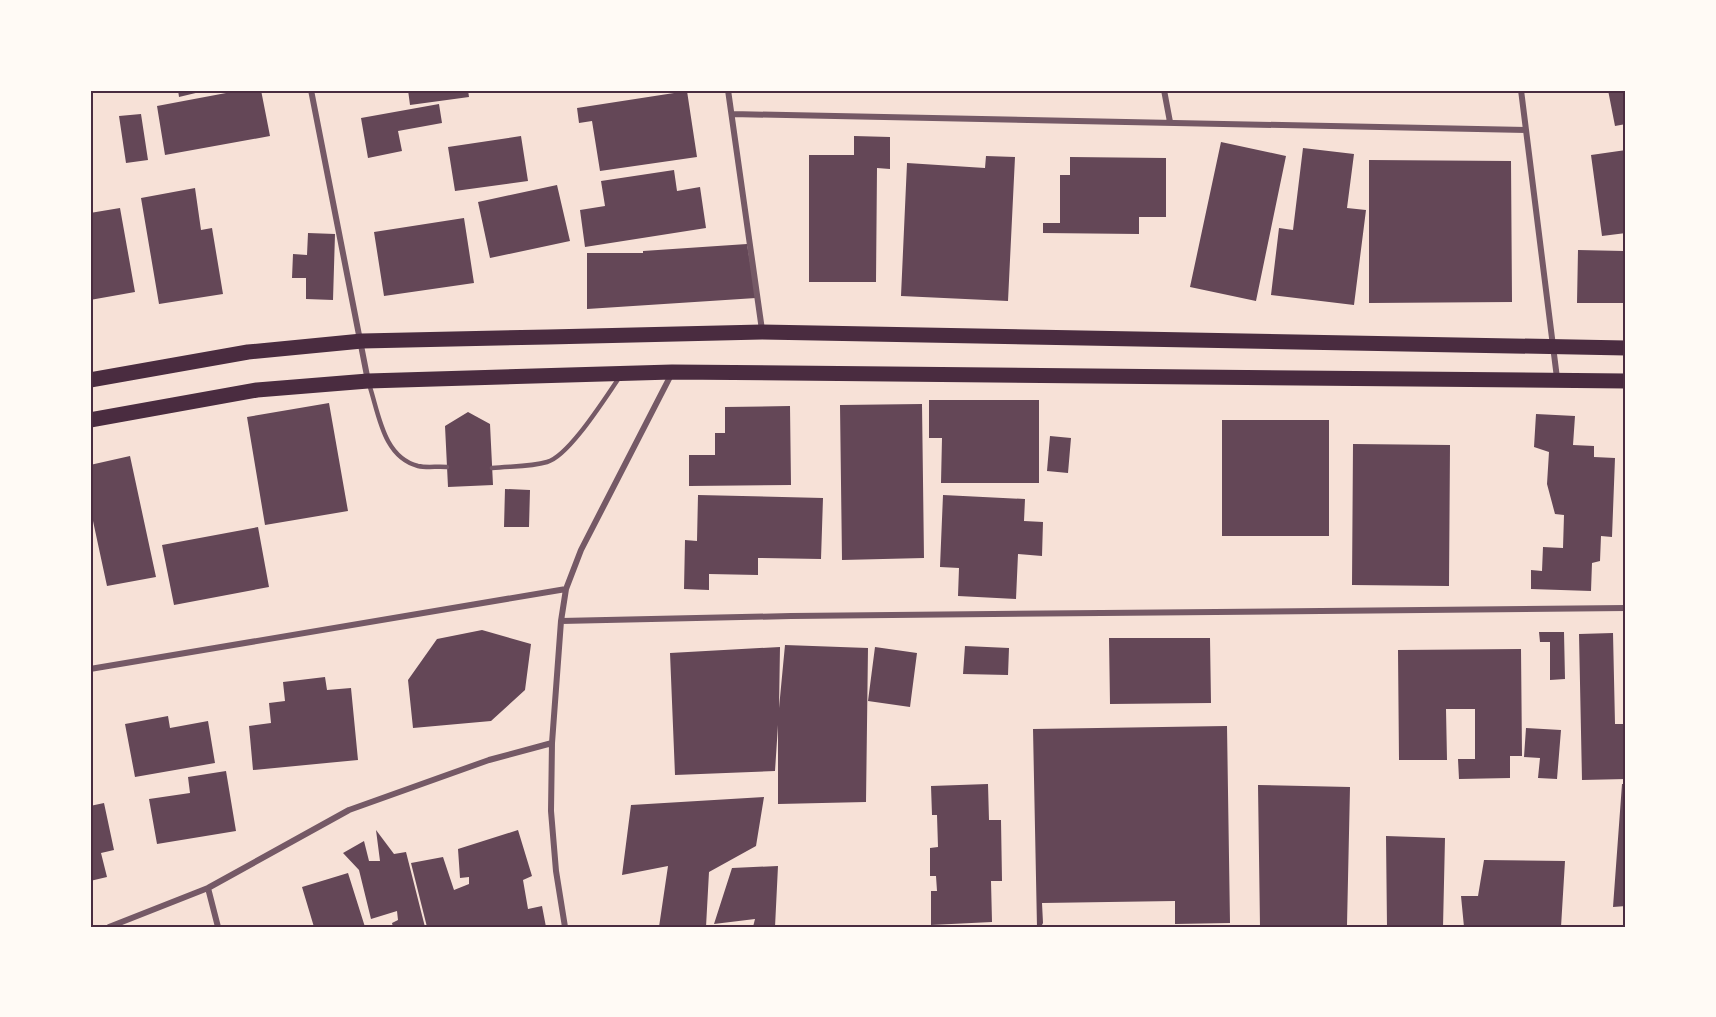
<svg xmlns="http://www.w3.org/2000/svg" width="1716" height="1017" font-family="'Asap Condensed',sans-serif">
  <rect width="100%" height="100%" fill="#f7e1d7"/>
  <path fill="#644757" d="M178,90H204V91L179,97Z
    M242,90H261L270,136L165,155L157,106Z
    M408,90H468L469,97L410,105Z
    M1608,90H1626V124L1615,126Z
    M687,91L697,157L600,171L592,121L579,123L577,108Z
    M439,104L442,123L398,131L402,151L368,158L361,118Z
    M141,114L148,160L126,163L119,116Z
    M521,136L528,181L455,191L448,147Z
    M854,136L890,137V169L877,168L876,282H809V155H854Z
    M1221,142L1286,156L1256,301L1190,287Z
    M1303,148L1354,154L1347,208L1366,210L1354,305L1271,295L1279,228L1293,230Z
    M1626,150V233L1602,236L1591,155Z
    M986,156L1015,157L1008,301L901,296L907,163L985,168Z
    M1070,157L1166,158V217H1139V234L1043,233V223H1060V175H1070Z
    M1369,160L1511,161L1512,302L1369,303Z
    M674,170L677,191L700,187L706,228L585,247L580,210L605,206L601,181Z
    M557,185L570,241L490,258L478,202Z
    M195,188L201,230L212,228L223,294L159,304L141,198Z
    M120,208L135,292L90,300V213Z
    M464,218L474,283L384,296L374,232Z
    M308,233L335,234L333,300L306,299V278H292L293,254L307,255Z
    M747,244L756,298L587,309V253H643V251Z
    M1578,250L1624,251L1623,303H1577Z
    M929,400H1039V483H941L942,438H929Z
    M329,403L348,511L265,525L247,417Z
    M922,404L924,558L842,560L840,405Z
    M790,406L791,485L689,486V455H715V433H725V407Z
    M468,412L490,424L493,485L448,487L445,426Z
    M1536,414L1575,416L1573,445L1594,446V457L1615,458L1612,537L1601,536L1600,561L1592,563L1591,591L1531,589V570L1542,571L1543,547L1563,548L1564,515L1555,514L1547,484L1549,452L1534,447Z
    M1222,420H1329V536H1222Z
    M1050,436L1071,438L1068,473L1047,471Z
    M1353,444L1450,445L1449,586L1352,585Z
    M130,456L156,577L107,586L90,507V465Z
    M505,489L530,490L529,527H504Z
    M698,495L823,498L821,559L758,558V575L709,574V590L684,589L685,540L697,541Z
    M943,495L1025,499L1024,521L1043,522L1042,556L1018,554L1016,599L958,596L959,568L940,567Z
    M258,527L269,587L174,605L162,545Z
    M1624,527H1626V581H1623Z
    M482,630L531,644L525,690L491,721L413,728L408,680L437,639Z
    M1539,632H1564L1565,679L1550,680V642H1540Z
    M1613,633L1615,724H1626V779L1582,780L1579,634Z
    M1109,638H1210L1211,703L1110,704Z
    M785,645L868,648L866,802L778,804V725L775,771L675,775L670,653L780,647L779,708Z
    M965,646L1009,648L1008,675L963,674Z
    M875,647L917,653L910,707L868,701Z
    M1521,649L1522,756H1510V778L1459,779L1458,759H1475V709H1446L1447,760H1399L1398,650Z
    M325,677L327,690L351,688L358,760L253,770L249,726L271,723L269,703L285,701L283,682Z
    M168,716L170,728L208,721L215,763L135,777L125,724Z
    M1227,726L1230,923L1175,924V901L1042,903L1043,923L1041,927H1037L1033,729Z
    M1526,728L1561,730L1557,779L1538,778L1540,758L1524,757Z
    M226,771L236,831L157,844L149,799L190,793L188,777Z
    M988,784L989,820H1001L1002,881H991L992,922L931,925V891H937L936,876H930V848L938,847L937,815H932L931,786Z
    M1622,784H1626V906L1613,907Z
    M1258,785L1350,787L1347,925L1338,927H1260Z
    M764,797L756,846L709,872L706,927H659L668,866L622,875L631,805Z
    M104,803L114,850L101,853L107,877L90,881V806Z
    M376,830L394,854L406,852L425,927H393L392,923L398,920L397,911L371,919L359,870L343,853L364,841L369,861H380Z
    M518,830L532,876L523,880L528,909L542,906L546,927H427L411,863L443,857L454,890L469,884V877L460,878L458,849Z
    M1386,836L1445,838L1443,927H1387Z
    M1484,860L1565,861L1561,927H1464L1461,896H1478Z
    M778,866L775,927H753L755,919L714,924L732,868Z
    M348,873L365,927H314L302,887Z"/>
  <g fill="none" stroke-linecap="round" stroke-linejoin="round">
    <path stroke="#755966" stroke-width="4.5" d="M369,384C379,414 383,457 418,466C427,468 438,466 447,467
      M492,468C510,466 530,467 547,462C569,456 605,398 619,378"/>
    <path stroke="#755966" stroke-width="6" d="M311,90L368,381
      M728,90L762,330
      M1164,90L1170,122
      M1521,90L1557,378
      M732,114L1526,130
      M561,621L791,616L1626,608
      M90,669L566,589
      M208,888L218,927
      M109,927L208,888L349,810L489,760L552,743
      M565,927L556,871L551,811L552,743L561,621L566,589L581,550L672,373"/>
    <path stroke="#4a2c40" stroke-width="15" d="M90,380L248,352L362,341L548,337L762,332L1626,348
      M90,420L257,390L368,381L672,372L1626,381"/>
  </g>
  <rect width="1716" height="1017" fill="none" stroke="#fffaf5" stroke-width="183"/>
  <rect x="92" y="92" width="1532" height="834" fill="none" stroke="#4a2c40" stroke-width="2"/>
</svg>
